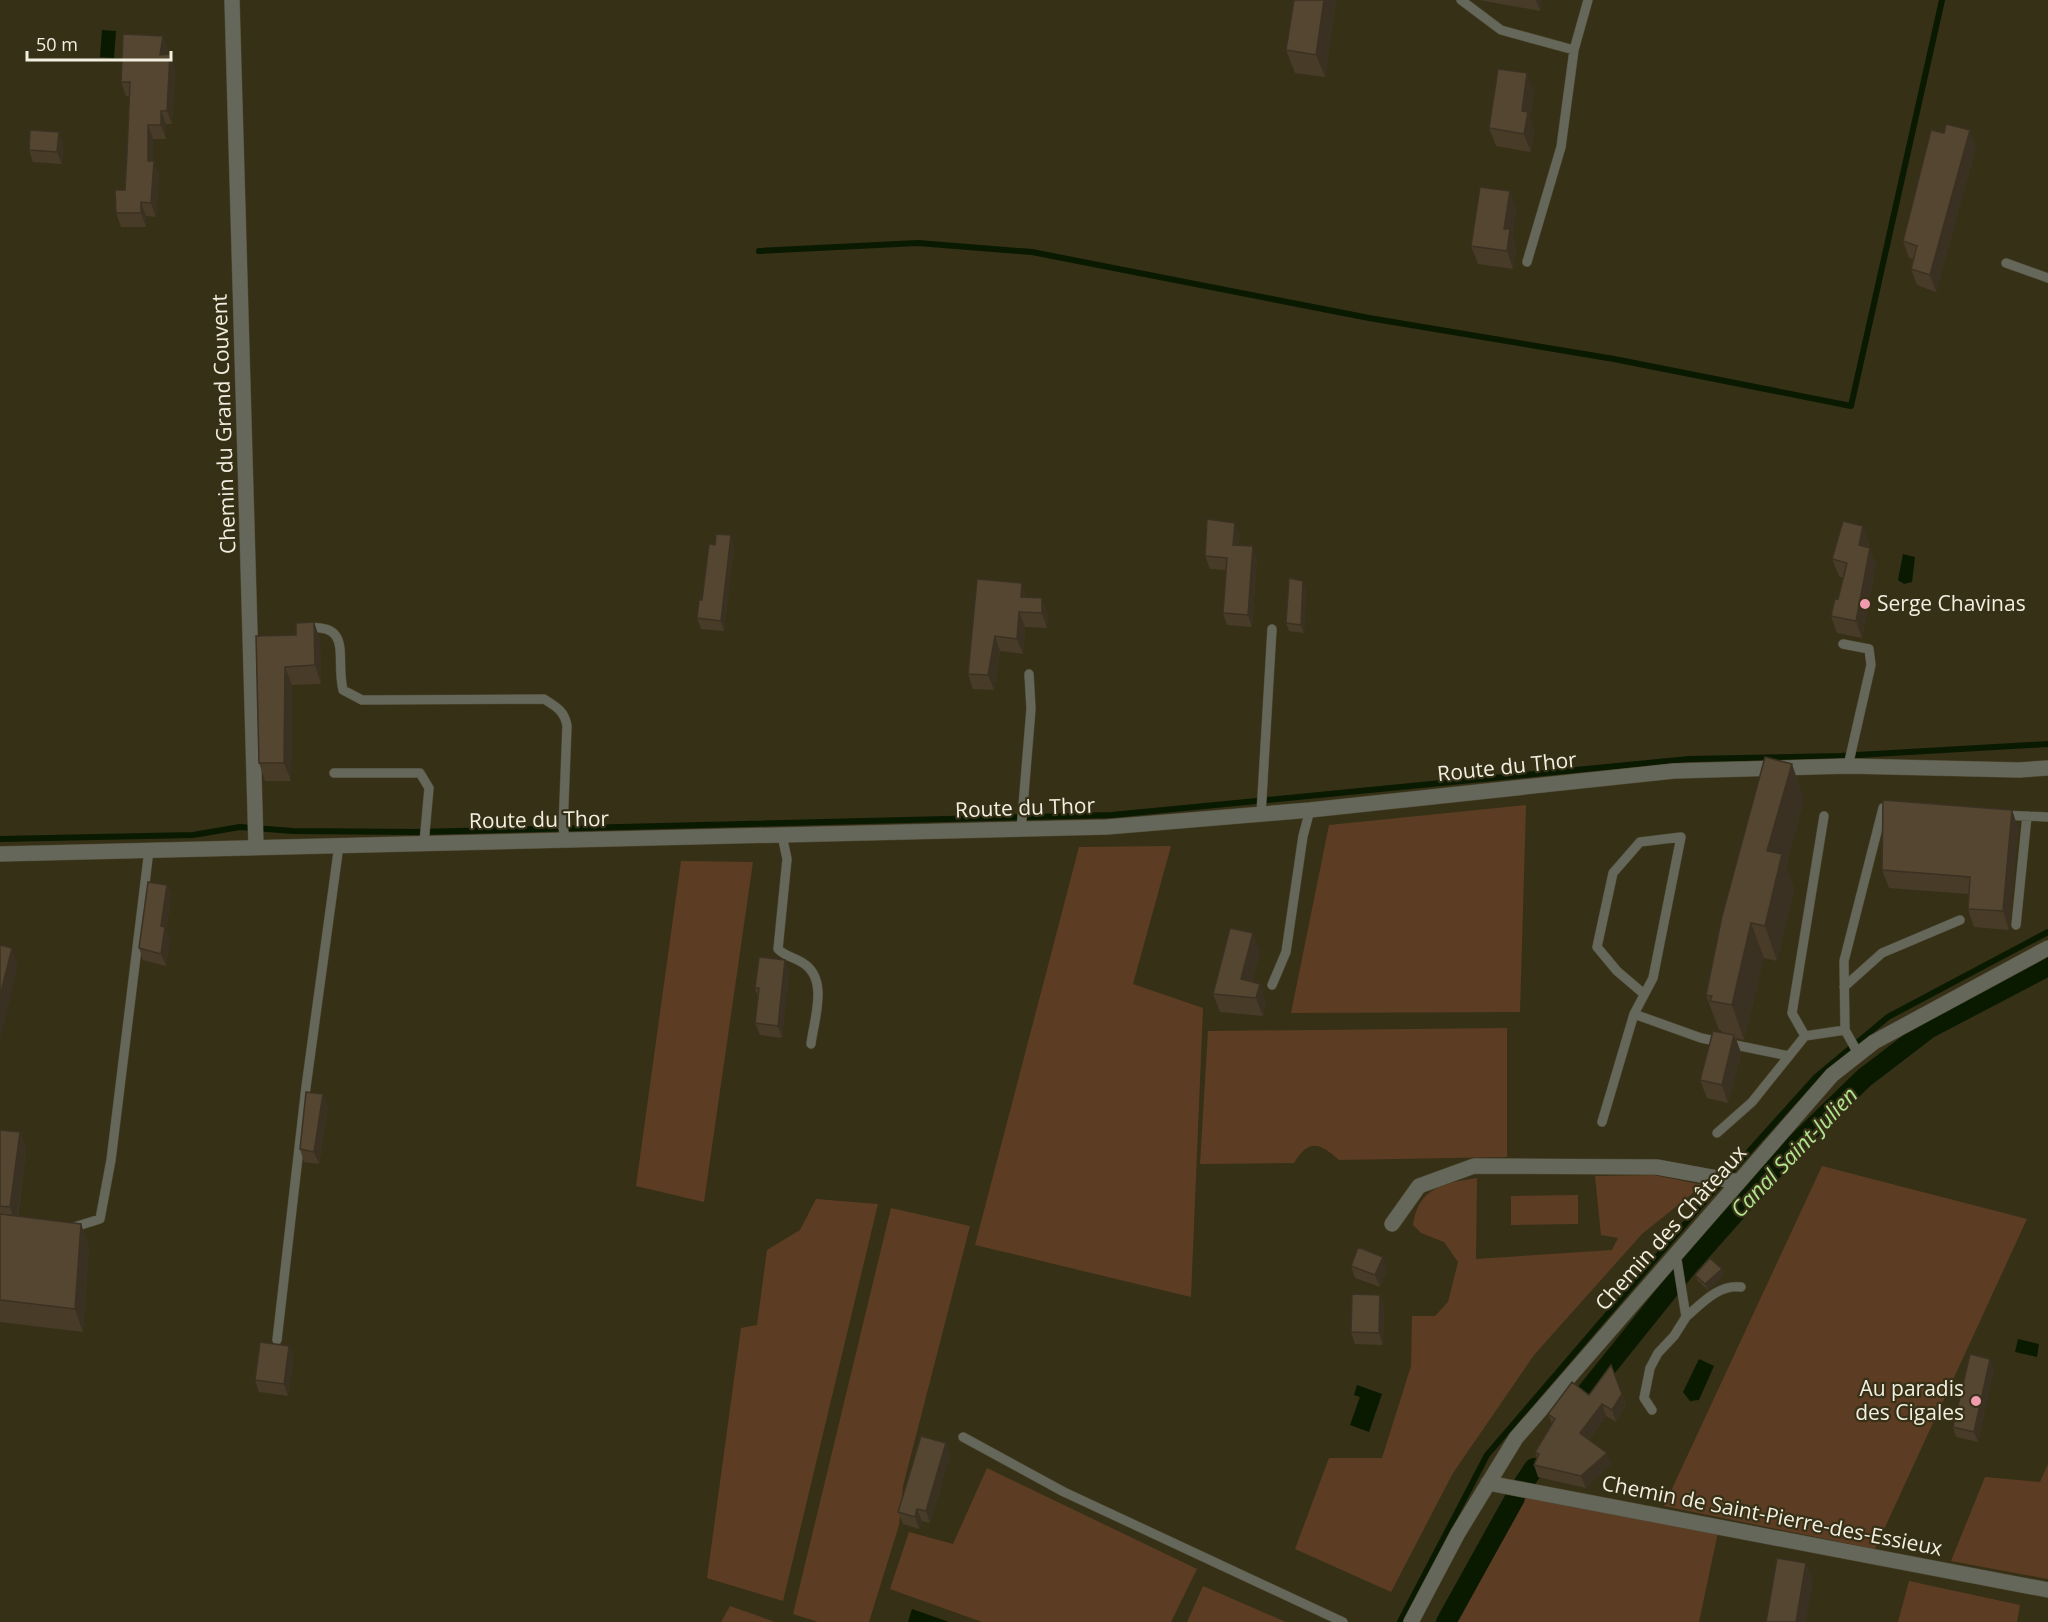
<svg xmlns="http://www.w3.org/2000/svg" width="2048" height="1622" font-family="'Open Sans',sans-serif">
  <rect width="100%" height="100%" fill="#363017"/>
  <path fill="#5c3d23" d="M1526,805L1520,1012L1291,1013L1329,825Z
    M1171,846L1133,984L1203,1008L1191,1297L975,1245L1079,847Z
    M681,861L753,862L704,1202L636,1186Z
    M1507,1028V1157L1339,1160C1320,1143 1309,1138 1294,1163L1200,1164L1208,1031Z
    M1822,1166L2027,1219L1875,1549L1664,1506Z
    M1654,1175L1703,1185L1642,1234L1534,1355L1453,1473L1391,1592L1295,1549L1329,1458H1382L1411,1366L1412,1316H1435L1448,1302L1458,1262L1444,1242L1421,1233L1413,1225C1418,1187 1445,1183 1477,1178L1476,1259L1612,1250L1618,1238L1601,1235L1595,1176Z
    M1578,1195V1224L1511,1225V1196Z
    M816,1199L878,1204L783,1601L707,1578L741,1328L757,1325L767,1250L800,1230Z
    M891,1208L970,1226L903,1486L899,1525L869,1622H818L793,1614Z
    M2048,1464V1579L1951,1561L1985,1477L2040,1482Z
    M987,1468L1197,1569L1171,1622H982L890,1589L909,1532L953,1544Z
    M1526,1497L1718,1532L1699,1622H1458Z
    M1909,1581L2020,1605L2017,1622H1898Z
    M1203,1586L1286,1622H1187Z
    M730,1606L775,1622H721Z"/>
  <path fill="#091a00" d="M102,30L116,31L114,58L100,57Z
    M1903,554L1915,557L1912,582L1904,584L1898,580Z
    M2018,1339L2039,1344L2037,1357L2015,1352Z
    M1699,1359L1714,1366L1699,1400L1690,1401L1683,1392Z
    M1357,1385L1382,1394L1369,1432L1350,1425L1360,1397L1354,1395Z
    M912,1609L949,1622H908Z"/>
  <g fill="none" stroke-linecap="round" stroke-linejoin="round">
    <path stroke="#091a00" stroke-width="6" d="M759,251L918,243L1032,252L1369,318L1614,359L1851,406L1942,0
      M0,839L193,835L240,827L293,831L416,832L1112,815L1689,759L1840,756L2048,744
      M1400,1622L1487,1455L1709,1196L1816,1077L1888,1017L2048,932"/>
    <path stroke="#091a00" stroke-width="20" d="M1586,1393L1688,1266L1798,1142L1864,1078L1928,1029L2048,966
      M1524,1483L1534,1468
      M1446,1622L1515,1498"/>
    <g stroke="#504b33" stroke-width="10">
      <path id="service" d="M1461,0L1501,30L1574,50
        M1527,262L1561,147L1574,50L1588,0
        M2006,263L2048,278
        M305,628C354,623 335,657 343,690L362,700L544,699C557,707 565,712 567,726L563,828L566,840
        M1843,644L1869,649L1871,665L1848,766
        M334,773H420L429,788L424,843
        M1261,814L1272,629
        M2002,815L2048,817
        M1021,830L1031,709L1029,674
        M782,835L787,859L778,949C786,957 794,957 803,963C829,979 814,1019 811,1044
        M2016,925L2027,816
        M1272,985L1286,952L1303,836L1310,810
        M1844,987L1882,953L1960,920
        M1644,994L1617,971L1597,947L1613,873L1640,842L1681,837L1653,978L1634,1014L1701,1038L1789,1056
        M1805,1036L1792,1013L1824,816
        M1859,1055L1845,1030L1844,961L1883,808L1896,809
        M1602,1122L1634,1014
        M1717,1133L1752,1102L1805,1036L1845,1030
        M71,1228L100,1219L111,1160L149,850
        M1686,1317C1702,1303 1719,1284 1741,1287
        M277,1340L306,1087L339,845
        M1652,1410L1644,1398L1650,1368L1658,1353L1674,1336L1686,1317L1676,1254
        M963,1437L1064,1492L1343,1622"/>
    </g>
    <g stroke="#504b33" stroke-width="16">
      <path id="minor" d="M232,0L256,846
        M1392,1224L1419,1186L1474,1166L1657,1167L1739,1182
        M1488,1483L2048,1590
        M1411,1622L1458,1533L1516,1438L1832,1075L1874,1042L2048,948"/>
    </g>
    <g stroke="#504b33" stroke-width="16">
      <path id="tertiary" d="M0,854L1107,827L1310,810L1674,771L1848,766L2019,770L2048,768"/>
    </g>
    <use href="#service" stroke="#65675b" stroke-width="9"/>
    <use href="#minor" stroke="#65675b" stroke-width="15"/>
    <use href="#tertiary" stroke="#65675b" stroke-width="15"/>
  </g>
  <path fill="#483c29" d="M1336,0L1325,77L1295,73L1286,50Z
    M1479,0H1542L1540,11Z
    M168,49L167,54L175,68L172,124H166V139H153V161H154L159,175L156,217L146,216V227H121L116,213L125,190L130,96H126L121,82Z
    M1534,91L1530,118L1534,130L1531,152L1496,146L1489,128Z
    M59,132L63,145L62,164L33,162L29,150Z
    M1976,147L1936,292L1917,285L1911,269L1913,259L1909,258L1903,241Z
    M1510,191L1516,209L1512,236L1516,247L1513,269L1478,264L1471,246Z
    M1863,526L1869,543L1868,547L1876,565L1862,638L1837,633L1831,616L1838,599L1843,578L1839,576L1832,559Z
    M1240,535L1238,545L1257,558L1252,627L1227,625L1223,613L1226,570L1210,569L1205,556Z
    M734,546L724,631L701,629L697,618L702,600Z
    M977,579L1027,597L1048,613L1047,628L1025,627L1023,654L1000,651L994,690L973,689L968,674Z
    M1306,589L1304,633L1289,631L1286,623Z
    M314,622L320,640L321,684L292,685L291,781H265L259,763L256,636L296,635Z
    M1804,799L1786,866L1794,889L1777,961L1764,958L1744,1040L1736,1038L1741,1053L1728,1103L1707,1098L1700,1080L1722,1032L1721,1030H1719L1706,995Z
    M2012,810L2018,828L2009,930L1974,927L1968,909L1969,894L1889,888L1882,870Z
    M167,885L171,897L166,930L170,939L166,966L143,960L139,948Z
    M1260,952L1252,982L1266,1002L1263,1016L1220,1012L1213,994Z
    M789,972L782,1038L760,1035L755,1023L758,997L755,988Z
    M328,1106L319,1164L304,1162L300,1149Z
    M0,1130L20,1132L26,1150L18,1216L81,1224L89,1247L83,1332L0,1322Z
    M1351,1266L1387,1269L1380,1287L1355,1278Z
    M1695,1275H1724L1708,1290L1698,1281Z
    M1380,1295L1384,1307L1383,1345L1355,1344L1351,1332Z
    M289,1346L293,1358L288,1396L259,1392L255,1380Z
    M1611,1365L1626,1405L1616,1422L1606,1416L1589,1439L1611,1464L1586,1488L1538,1477L1534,1465L1537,1458L1535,1452L1552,1424L1548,1414L1589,1395Z
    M1994,1369L1978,1442L1956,1437L1953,1427Z
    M946,1443L950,1456L930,1523L922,1521L919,1529L903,1524L898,1512Z"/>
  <path fill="#3b3122" d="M1324,0H1336L1325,77L1316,55Z
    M1536,0H1542L1540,11Z
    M163,36L168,49L165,68L160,55Z
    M170,54L175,68L172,124L167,111Z
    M1527,73L1534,91L1530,118L1534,130L1531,152L1524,134L1522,111Z
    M161,111L166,124V139L161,125Z
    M148,125L153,139V175L148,161Z
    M1970,130L1976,147L1936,292L1930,275Z
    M59,132L63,145L62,164L57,152Z
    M154,161L159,175L156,217L151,203Z
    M1510,191L1516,209L1512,236L1516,247L1513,269L1507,251L1504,229Z
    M141,202L146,216V227L141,213Z
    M1235,523L1240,535L1237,557L1233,545Z
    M1863,526L1869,543L1865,562L1859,545Z
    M731,535L734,546L724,631L721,621Z
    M1253,546L1257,558L1252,627L1248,615Z
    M1870,548L1876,565L1862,638L1856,621Z
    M1303,581L1306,589L1304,633L1301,625Z
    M1022,583L1027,599L1021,597Z
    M1042,598L1048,613L1047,628L1042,613Z
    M1019,612L1025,627L1023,654L1017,639Z
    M314,622L320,640L321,684L315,665Z
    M995,636L1000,651L994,690L988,675Z
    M285,667L292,685L291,781L284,763Z
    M1792,764L1804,799L1786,866L1794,889L1777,961L1765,926L1767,851Z
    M2012,810L2018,828L2009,930L2003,911Z
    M167,885L171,897L166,930L170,939L166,966L161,954V926Z
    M1751,923L1764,958L1744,1040L1732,1005Z
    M1253,933L1260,952L1248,998L1241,979Z
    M12,948L18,966L0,1041V996Z
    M785,960L789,972L782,1038L778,1026Z
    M1260,984L1266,1002L1263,1016L1256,998Z
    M1734,1035L1741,1053L1728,1103L1722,1085Z
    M323,1094L328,1106L319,1164L314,1152Z
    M20,1132L26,1150L16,1225L10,1207Z
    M81,1224L89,1247L83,1332L75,1309Z
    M1383,1257L1387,1269L1380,1287L1375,1275Z
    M1722,1269L1724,1275L1708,1290L1705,1284Z
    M1380,1295L1384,1307L1383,1345L1379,1333Z
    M289,1346L293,1358L288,1396L284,1384Z
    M1990,1359L1994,1369L1978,1442L1974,1432Z
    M1622,1394L1626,1405L1616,1422L1612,1410Z
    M1602,1404L1606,1416L1584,1445L1580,1433Z
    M946,1443L950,1456L930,1523L926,1511Z
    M1607,1453L1611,1464L1586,1488L1581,1476Z
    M917,1509L922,1521L919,1529L915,1517Z
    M1806,1563L1813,1581L1806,1622H1796Z"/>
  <path fill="#544630" stroke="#3b3122" stroke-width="1.5" d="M1294,0H1324L1316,55L1286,50Z
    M123,34L163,36L160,55L170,54L167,111H161V125H148V161H154L151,203L141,202V213H116L115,190H125L127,153L130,82H121Z
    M1498,69L1527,73L1522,111L1528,112L1524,134L1489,128Z
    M1946,124L1970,130L1930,275L1911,269L1917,246L1903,241L1931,130L1944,133Z
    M30,130L59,132L57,152L29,150Z
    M1480,187L1510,191L1504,229H1510L1507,251L1471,246Z
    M1207,519L1235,523L1233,545L1253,546L1248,615L1223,613L1227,558L1205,556Z
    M1843,521L1863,526L1859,545L1870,548L1856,621L1831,616L1835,598L1838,599L1847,563L1832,559Z
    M716,534L731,535L721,621L697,618L699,600H702L709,544L715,545Z
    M1289,578L1303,581L1301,625L1286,623Z
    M977,579L1022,583L1021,597L1042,598V613L1019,612L1017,639L995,636L988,675L968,674Z
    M314,622L315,665L285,667L284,763H259L256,636L296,635V623Z
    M1765,757L1792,764L1767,851L1782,854L1765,926L1751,923L1732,1005L1710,1001L1712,996L1706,995L1722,916Z
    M1883,800L2012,810L2003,911L1968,909L1970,877L1882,870Z
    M148,882L167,885L161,926L165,927L161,954L139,948Z
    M1230,928L1253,933L1241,979L1260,984L1256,998L1213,994Z
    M0,945L12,948L0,996Z
    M759,957L785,960L778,1026L755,1023L759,988H755Z
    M1713,1031L1734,1035L1722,1085L1700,1080Z
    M306,1092L323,1094L314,1152L300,1149Z
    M0,1130L20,1132L10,1207L0,1206Z
    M0,1214L81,1224L75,1309L0,1300Z
    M1358,1247L1383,1257L1375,1275L1351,1266Z
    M1710,1258L1722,1269L1705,1284L1695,1275Z
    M1352,1294L1380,1295L1379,1333L1351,1332Z
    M260,1342L289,1346L284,1384L255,1380Z
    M1970,1354L1990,1359L1974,1432L1953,1427Z
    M1611,1365L1622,1394L1612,1410L1602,1404L1580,1433L1607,1453L1581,1476L1534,1465L1539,1454L1535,1452L1555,1419L1548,1414L1572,1382L1589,1395Z
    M921,1436L946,1443L926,1511L917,1509L915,1517L898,1512Z
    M1777,1558L1806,1563L1796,1622H1766Z"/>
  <g fill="#f29aae" stroke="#363017" stroke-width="2">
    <circle cx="1865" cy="604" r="6"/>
    <circle cx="1976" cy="1401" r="6"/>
  </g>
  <g text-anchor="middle" stroke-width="4.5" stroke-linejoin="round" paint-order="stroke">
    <g font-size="21" fill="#f2efe0" stroke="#363017">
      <text transform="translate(224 424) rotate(-92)" y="7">Chemin du Grand Couvent</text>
      <text transform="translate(1507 767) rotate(-6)" y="7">Route du Thor</text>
      <text transform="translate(1025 808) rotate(-2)" y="7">Route du Thor</text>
      <text transform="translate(539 820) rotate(-1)" y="7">Route du Thor</text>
      <text transform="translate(1671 1228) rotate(-48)" y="7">Chemin des Châteaux</text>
      <text transform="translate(1772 1516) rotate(11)" y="7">Chemin de Saint-Pierre-des-Essieux</text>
    </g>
    <g font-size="21" fill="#f2efe0" stroke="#363017" text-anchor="start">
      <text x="1877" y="611">Serge Chavinas</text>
      <text x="1964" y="1396" text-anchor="end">Au paradis<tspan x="1964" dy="24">des Cigales</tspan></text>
    </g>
    <g font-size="22" font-style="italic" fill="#b1e48e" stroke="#363017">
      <text transform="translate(1794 1152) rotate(-46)" y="8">Canal Saint-Julien</text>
    </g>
  </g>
  <path d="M27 51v9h144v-9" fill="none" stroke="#f2efe0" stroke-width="3"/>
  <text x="36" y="51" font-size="18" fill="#f2efe0" stroke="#363017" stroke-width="4.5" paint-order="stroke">50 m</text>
</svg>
